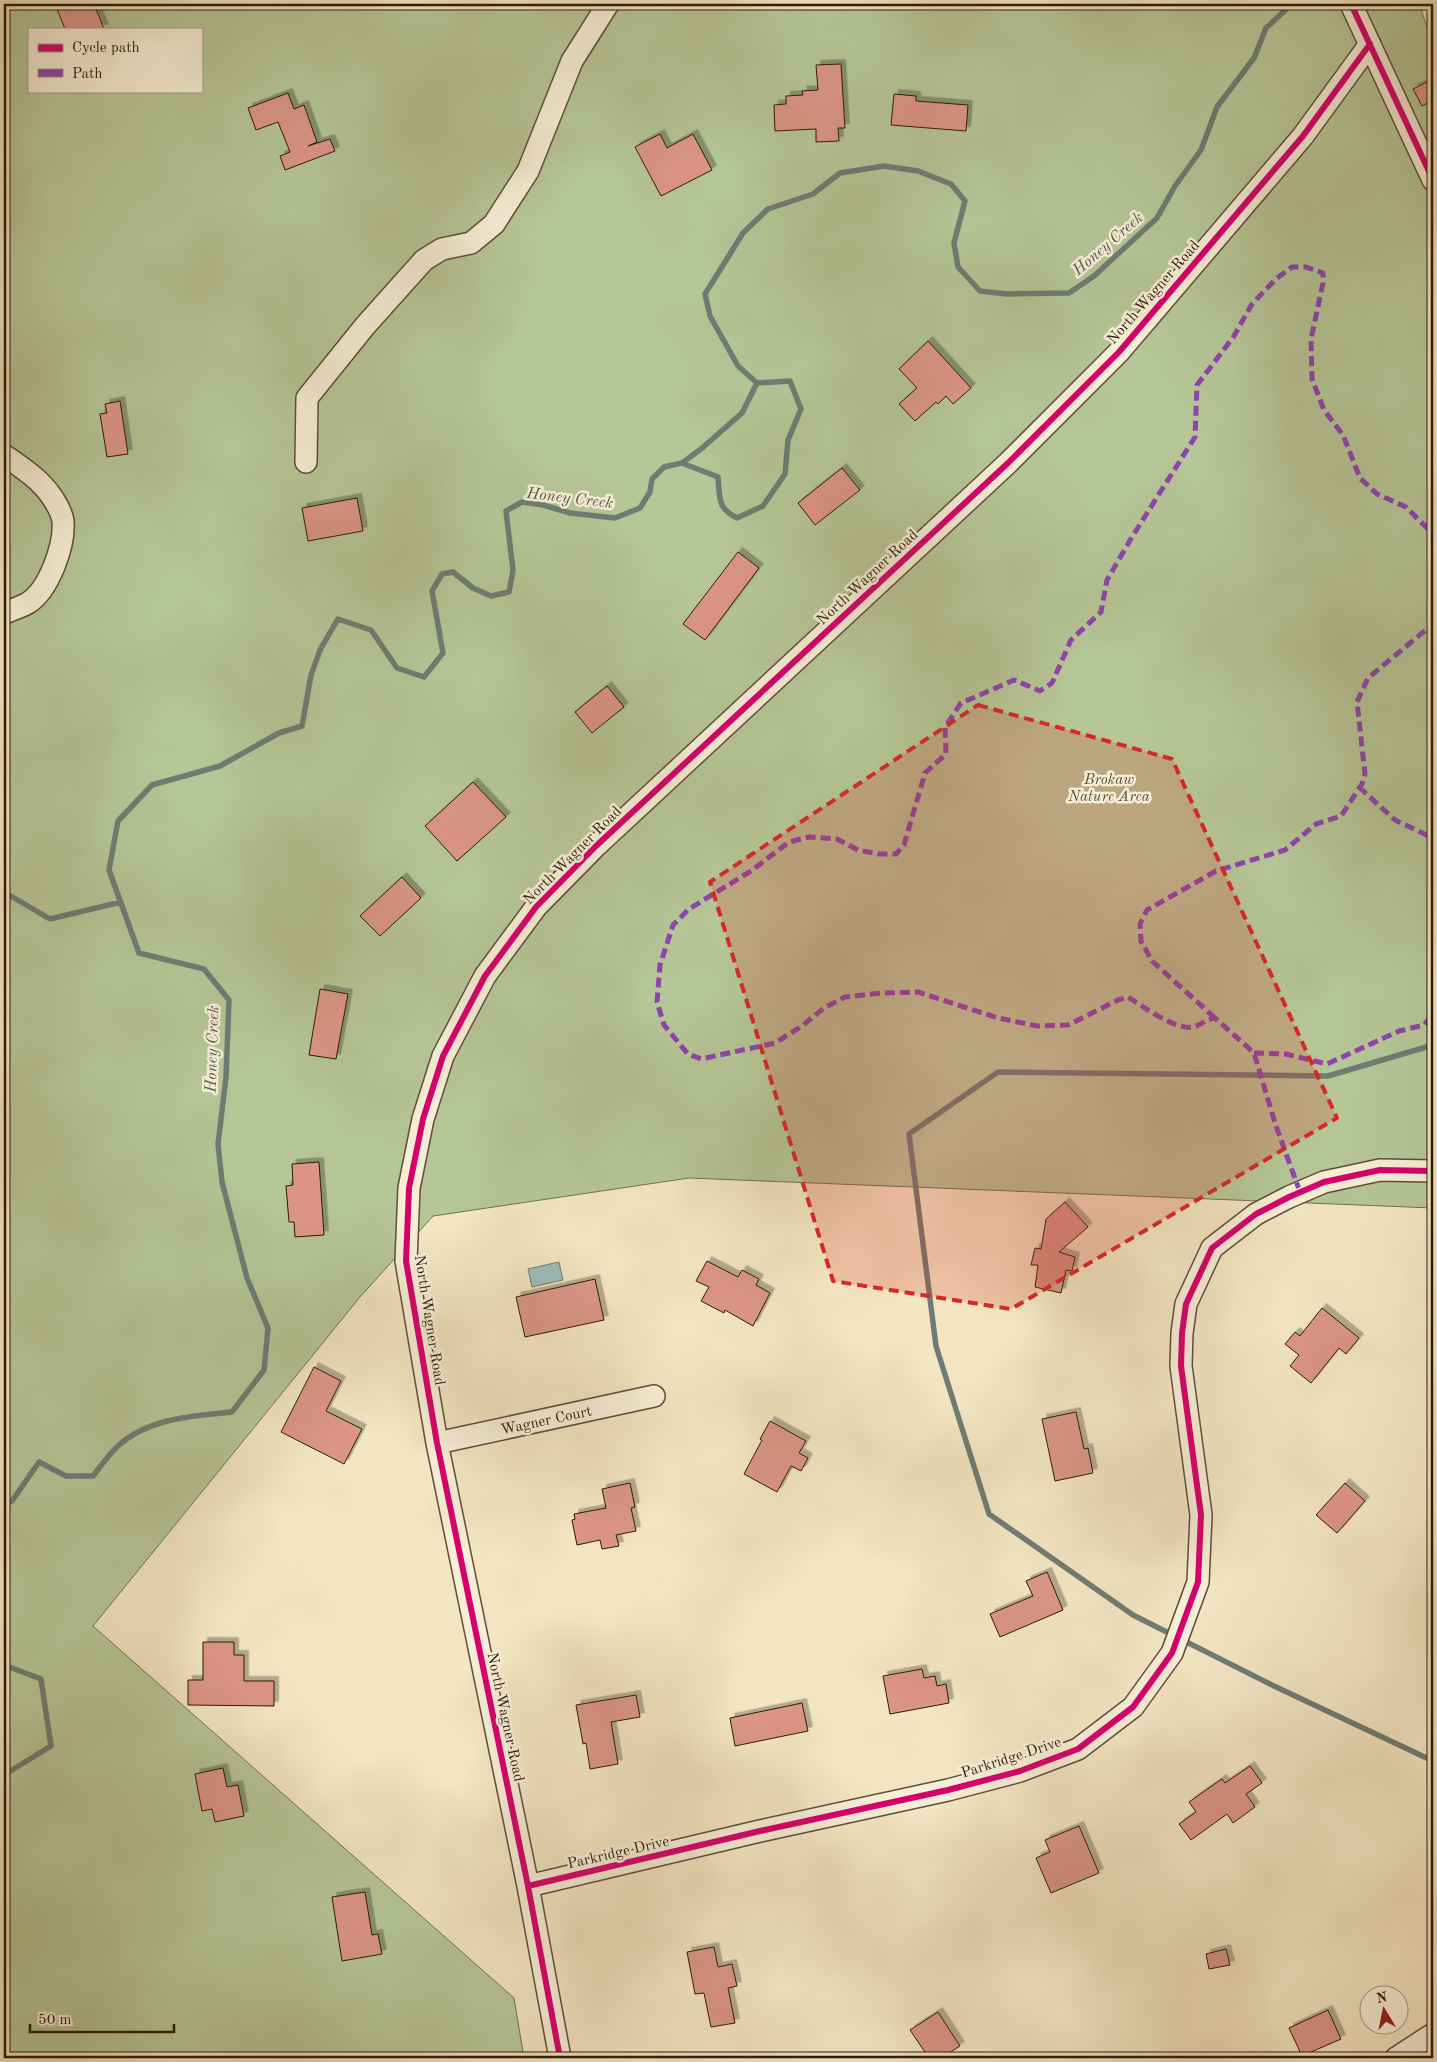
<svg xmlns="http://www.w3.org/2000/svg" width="1437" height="2062" font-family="'Old Standard TT',serif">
  <defs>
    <filter id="shadow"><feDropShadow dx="4.5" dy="-4.5" stdDeviation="0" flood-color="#0004"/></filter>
  </defs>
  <rect width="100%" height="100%" fill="#f3e5c2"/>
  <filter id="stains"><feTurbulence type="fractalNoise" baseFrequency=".004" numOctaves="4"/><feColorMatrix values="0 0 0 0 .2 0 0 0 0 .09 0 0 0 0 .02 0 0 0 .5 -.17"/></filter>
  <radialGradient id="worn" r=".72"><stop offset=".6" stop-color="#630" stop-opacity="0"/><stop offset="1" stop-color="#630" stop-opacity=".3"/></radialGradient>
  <path fill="#b6c697" stroke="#707051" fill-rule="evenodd" d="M4,4H1419L1433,44V1208L689,1178L433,1216L360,1297L93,1626L514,1998L524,2058H4ZM29,29H201V91H29Z"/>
  <path fill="#9cbeb8" stroke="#6f7c73" d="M559,1262L563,1280L532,1287L528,1269Z"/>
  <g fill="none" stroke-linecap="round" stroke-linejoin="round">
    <path stroke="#6f7c73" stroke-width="5.5" d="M682,463L701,449L742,413L757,383
      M4,892L50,919L121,902
      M1433,1045L1328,1076L998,1072L909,1134L936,1346L989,1514L1133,1615L1274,1686L1433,1761
      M4,1504L12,1501L39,1462L66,1476H93C101,1466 109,1454 118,1446C148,1418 193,1416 232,1412L264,1370L268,1328L247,1278L222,1182L218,1144L226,1077L229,1000L204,969L139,953L109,870L118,821L152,785L220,766L279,733L302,726L311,675L321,648L338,619L371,630L397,668L424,677L443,653L432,591L442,574L453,572L473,588L491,596L509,592L513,570L506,511L522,502L543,505L570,513L615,518L640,508L650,492L652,479L664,467L682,463L718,477C720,498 717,508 737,518L763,506L785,474L788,440L801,409L790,381L757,383L738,366L710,316L705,294L743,233L768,209L813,194L840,173L884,166L918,171L951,184L965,201L954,243L958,267L980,291L1007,294L1069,293L1094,276L1157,218L1175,186L1201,150L1217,107L1254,58L1266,28L1292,4
      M4,1665L41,1679L51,1746L4,1775"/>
  </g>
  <path fill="#db9588" stroke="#2b1a0b" filter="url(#shadow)" d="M55,4H94L104,29H65Z
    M841,64L845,128H838L839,141L816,142V129L775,131L774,105L786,104V96L803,95L802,91L818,90L816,65Z
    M1433,79V100L1422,106L1413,89Z
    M288,93L294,109L304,105L317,142L308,146L330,139L335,151L285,170L280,156L290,152L278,122L256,130L248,108Z
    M894,94L916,96V101L968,105L966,131L891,125Z
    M660,134L667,148L693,134L712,170L661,196L635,147Z
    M928,341L971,388L953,404L946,396L938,404L936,402L915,421L899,404L917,388L899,369Z
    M120,401L128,454L107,457L100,414L107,413L105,404Z
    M842,468L860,490L815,525L798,503Z
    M357,498L363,531L308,541L302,508Z
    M738,552L759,568L705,640L683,624Z
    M607,686L624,707L592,733L575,712Z
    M473,782L506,817L457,861L425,826Z
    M402,877L421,898L380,936L360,916Z
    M320,989L348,994L336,1059L309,1055Z
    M319,1162L324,1235L295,1237L294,1222H289L286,1186L293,1185L292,1164Z
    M1065,1202L1088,1227L1059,1252L1075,1257L1072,1271L1066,1270L1061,1293L1035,1287L1038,1265H1031L1035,1248L1041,1249L1046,1219Z
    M707,1261L738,1277L742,1270L759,1279L756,1285L770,1293L753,1326L725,1310L724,1313L701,1301L709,1287L696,1281Z
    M595,1279L604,1320L525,1337L516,1297Z
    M1322,1308L1359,1338L1346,1354L1339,1348L1311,1383L1290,1366L1299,1355L1285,1344L1295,1332L1300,1336Z
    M314,1367L341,1381L326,1411L362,1429L344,1464L281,1432Z
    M1076,1412L1084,1449L1088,1448L1093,1473L1055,1481L1042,1419Z
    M770,1421L806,1441L799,1453L808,1458L801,1471L791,1466L777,1492L744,1474L762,1440L760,1439Z
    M630,1483L635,1507L631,1508L636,1531L616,1535L619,1546L602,1549L600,1540L577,1545L572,1520L575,1519L574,1514L606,1508L602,1489Z
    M1345,1483L1365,1501L1337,1533L1316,1515Z
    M1047,1572L1063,1610L1000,1637L990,1614L1033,1596L1026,1581Z
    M203,1642H234V1655H244V1681H274V1706L188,1705V1680H203Z
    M922,1669L924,1678L935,1676L937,1686L946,1684L949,1703L890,1714L883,1676Z
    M636,1695L640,1717L611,1722L618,1764L590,1769L586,1743L583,1744L576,1705Z
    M802,1703L808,1731L735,1746L730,1718Z
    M1250,1766L1262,1783L1246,1794L1255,1807L1233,1823L1227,1814L1191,1840L1179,1824L1196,1812L1189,1802L1222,1779L1225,1783Z
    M223,1768L227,1787L238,1785L244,1816L215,1822L212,1809L202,1811L195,1774Z
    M1079,1826L1099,1873L1051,1893L1036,1858L1050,1852L1045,1840Z
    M365,1892L372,1935L378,1934L382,1954L342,1961L332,1897Z
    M714,1947L718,1967L732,1964L737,1986L728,1988L735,2023L711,2027L704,1993L695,1994L687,1952Z
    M1226,1949L1230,1965L1209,1969L1206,1954Z
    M1328,2010L1341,2039L1302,2056L1289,2028Z
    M938,2012L960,2046L941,2058H929L910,2030Z"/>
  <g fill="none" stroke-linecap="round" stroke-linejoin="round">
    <g stroke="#5d4d39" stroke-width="24">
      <path id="minor" d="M1351,4L1433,180
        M4,455C21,467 40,479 52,497C56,503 62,514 63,521C65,545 49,590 28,603C21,607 12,610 4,613
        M306,462L307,398L365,326L424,260L442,249L471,243L494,224L528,171L572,61L608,4
        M437,1443L654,1396
        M528,1886L760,1831L948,1790L1020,1771L1078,1749L1133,1707L1172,1653L1198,1582L1201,1515L1181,1366L1182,1333L1186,1304L1212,1248L1256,1214L1289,1197L1324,1182L1380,1170L1433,1171
        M560,2058L528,1886L437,1443L406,1261L409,1188L423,1119L443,1056L485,976L536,907L596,846L1008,463L1119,352L1303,136L1370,44
        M1396,2058L1433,2034"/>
    </g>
    <use href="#minor" stroke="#f7eed7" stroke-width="21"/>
    <path stroke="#8e44ad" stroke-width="5" stroke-dasharray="10 5" stroke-linecap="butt" d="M1359,787L1395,820L1433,838
      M1215,1018L1152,961L1141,941L1140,924L1147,910L1216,871L1285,850L1316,824L1341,816L1362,784L1365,774L1357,702L1368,678L1433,624
      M1254,1053L1286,1054L1327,1064L1399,1031L1424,1025L1433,1014
      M1300,1192L1276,1126L1254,1053L1215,1018C1206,1019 1201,1025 1193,1027C1177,1031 1142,1006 1128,997L1118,1000L1068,1025L1037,1026L998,1018L918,992L882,993L845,997L824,1008L802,1026L775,1043L701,1059L688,1054L664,1025L657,1002L660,965L673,925L689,909L751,871L789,842L809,837L837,839L858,850L879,854H896L904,845L925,773L946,754L945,727L961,703L1014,680L1040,691L1052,683L1071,640L1101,612L1107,580L1132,537L1195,437L1197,385L1234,336L1252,304L1276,279L1292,267H1306L1323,273V283L1311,339L1312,379L1324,410L1343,435L1360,478L1377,494L1406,507L1433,534"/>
    <g stroke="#f7eed7" stroke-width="9">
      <path id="cycleway" d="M1351,4L1433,180
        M528,1886L760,1831L948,1790L1020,1771L1078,1749L1133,1707L1172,1653L1198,1582L1201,1515L1181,1366L1182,1333L1186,1304L1212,1248L1256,1214L1289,1197L1324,1182L1380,1170L1433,1171
        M560,2058L528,1886L437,1443L406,1261L409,1188L423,1119L443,1056L485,976L536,907L596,846L1008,463L1119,352L1303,136L1370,44"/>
    </g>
    <use href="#cycleway" stroke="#d6006c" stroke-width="6"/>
  </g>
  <path fill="#d62828" fill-opacity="0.2" stroke="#d62828" stroke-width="4" stroke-dasharray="10 6" stroke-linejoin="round" d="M978,705L1172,759L1337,1118L1011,1309L833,1281L710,882Z"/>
  <g text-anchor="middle" stroke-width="5" stroke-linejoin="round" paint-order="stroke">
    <g font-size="15" fill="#2b1a0b" stroke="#f7eed7">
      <text transform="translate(1153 292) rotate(-49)" y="5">North Wagner Road</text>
      <text transform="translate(867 577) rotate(-43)" y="5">North Wagner Road</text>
      <text transform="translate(572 855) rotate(-45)" y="5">North Wagner Road</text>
      <text transform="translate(430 1320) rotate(81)" y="5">North Wagner Road</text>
      <text transform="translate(546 1420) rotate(-12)" y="5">Wagner Court</text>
      <text transform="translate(506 1717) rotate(78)" y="5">North Wagner Road</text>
      <text transform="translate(1011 1757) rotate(-18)" y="5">Parkridge Drive</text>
      <text transform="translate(618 1852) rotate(-13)" y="5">Parkridge Drive</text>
    </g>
    <g font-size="15" font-style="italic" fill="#554e35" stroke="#f7eed7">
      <text x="1109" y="784">Brokaw<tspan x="1109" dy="17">Nature Area</tspan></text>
    </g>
    <g font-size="16" font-style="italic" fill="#535348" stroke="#f7eed7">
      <text transform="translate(1107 243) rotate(-41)" y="6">Honey Creek</text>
      <text transform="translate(570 497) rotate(7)" y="6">Honey Creek</text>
      <text transform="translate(211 1049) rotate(-88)" y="6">Honey Creek</text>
    </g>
  </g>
  <rect width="1437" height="2062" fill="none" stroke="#f3e5c2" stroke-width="20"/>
  <rect x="5" y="5" width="1427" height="2052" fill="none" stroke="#2b1a0b" stroke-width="2.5"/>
  <rect x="10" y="10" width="1417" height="2042" fill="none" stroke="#2b1a0b"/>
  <rect x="28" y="28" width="175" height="65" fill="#f7eed7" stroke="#a59985"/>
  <rect x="38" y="44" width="25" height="8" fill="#d6006c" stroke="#a59985"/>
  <text x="72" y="52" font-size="15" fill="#2b1a0b">Cycle path</text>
  <rect x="38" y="69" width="25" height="8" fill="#8e44ad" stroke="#a59985"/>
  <text x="72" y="78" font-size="15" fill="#2b1a0b">Path</text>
  <g transform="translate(1384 2010) rotate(350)"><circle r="24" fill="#f7eed7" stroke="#a59985"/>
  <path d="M0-4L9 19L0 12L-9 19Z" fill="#8f2418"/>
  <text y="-8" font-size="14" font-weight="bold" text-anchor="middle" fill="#2b1a0b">N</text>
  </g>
  <path d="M30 2024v8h144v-8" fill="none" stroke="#2b1a0b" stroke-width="2.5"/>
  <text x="38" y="2024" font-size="15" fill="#2b1a0b" stroke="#f7eed7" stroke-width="4" paint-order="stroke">50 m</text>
  <rect width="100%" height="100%" filter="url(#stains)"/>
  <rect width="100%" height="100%" fill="url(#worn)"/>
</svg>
